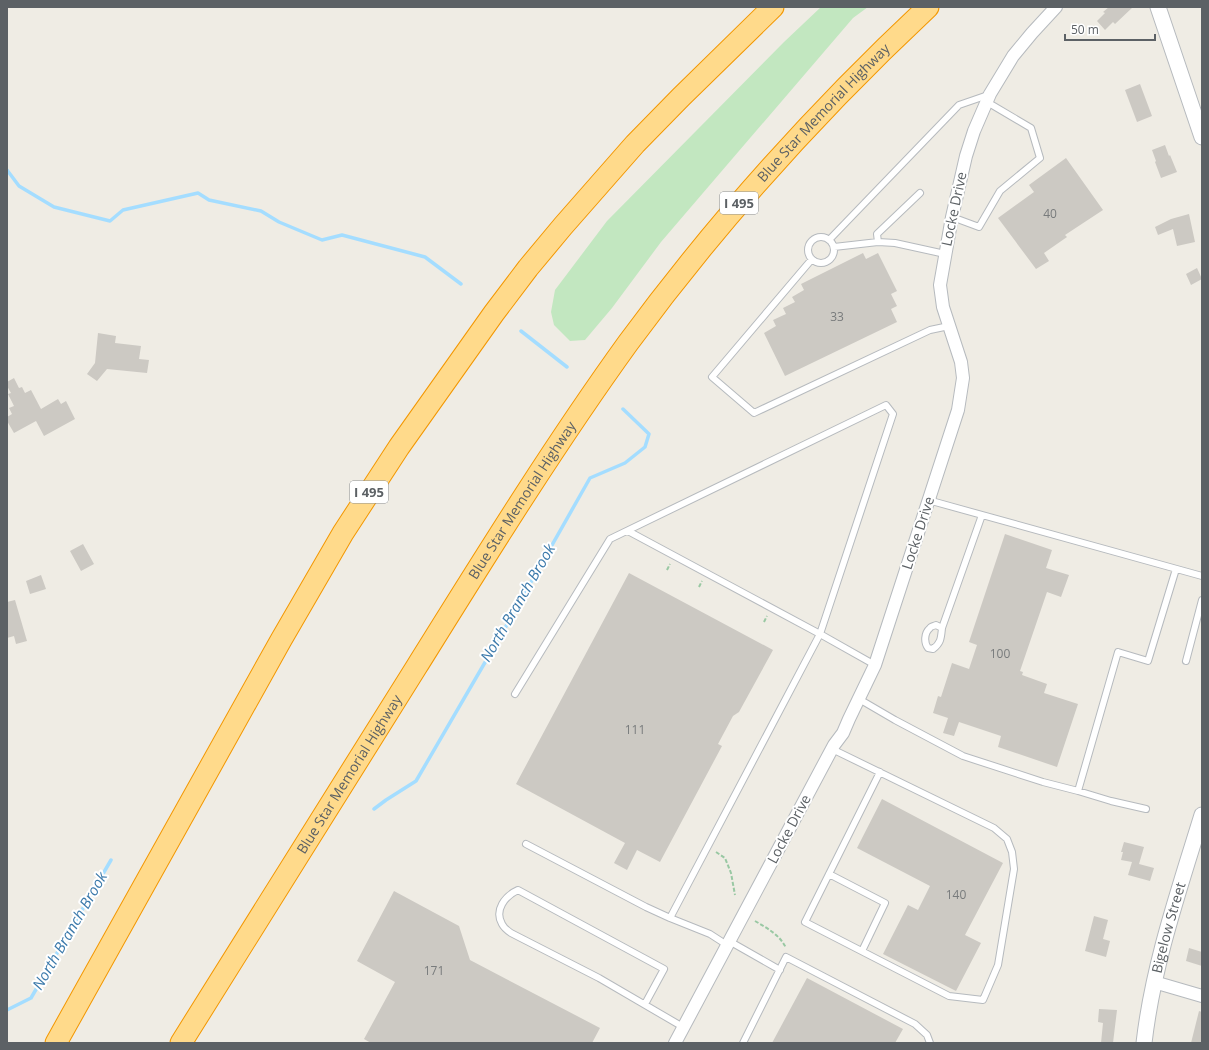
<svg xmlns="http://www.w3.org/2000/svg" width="1209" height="1050" font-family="'Open Sans',sans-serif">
  <rect width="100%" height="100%" fill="#efece4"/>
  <path fill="#c2e7c0" d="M821,7H868L853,18L661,242L612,308L585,340L570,341L554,325L551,312L555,290L607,221L784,42Z"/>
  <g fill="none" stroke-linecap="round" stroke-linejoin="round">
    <path stroke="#a4ddff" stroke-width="3.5" d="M7,170L19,186L54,207L110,221L123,210L198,193L209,200L261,211L279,222L322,240L342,235L425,257L461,284
      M521,331L567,367
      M374,809L386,800L416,781L505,628L590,478L625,463L645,447L649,434L623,409
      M7,1010L31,998L111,860"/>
  </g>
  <path fill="#ccc9c3" d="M1109,7H1133L1115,24L1113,22L1105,30L1097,21L1105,13L1103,12Z
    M1140,84L1152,116L1137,122L1125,90Z
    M1165,145L1169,156L1170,155L1177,172L1161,178L1155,162L1156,161L1152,150Z
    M1066,158L1103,210L1065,235L1067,237L1044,253L1049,261L1036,269L998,218L1034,192L1029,185Z
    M1189,214L1195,242L1177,246L1173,229L1158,235L1155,227L1171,219Z
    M863,253L866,259L878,253L897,291L891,294L897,306L891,309L897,322L785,376L764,333L776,326L773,320L786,314L783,308L795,302L792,297L804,290L801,284Z
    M1197,268L1202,279L1191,285L1186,274Z
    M98,333L116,336L115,343L141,346L139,359L149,360L147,373L107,369L97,381L87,374L95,363Z
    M14,378L19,388L22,387L25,393L31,390L41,409L58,399L61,404L66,401L75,419L44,436L36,421L14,433L7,421V417L12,414L9,408L14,406L8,394L11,393L7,386V382Z
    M1005,534L1052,550L1046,568L1069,575L1061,597L1047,592L1020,671L1023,672L1022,675L1047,684L1044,693L1078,704L1057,767L998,747L1001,736L959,722L954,736L943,733L948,718L933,713L938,696L941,697L952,663L969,669L977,645L969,642Z
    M83,544L94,564L81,571L70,551Z
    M629,573L773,650L739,712L733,716L718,744L722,746L660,862L637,850L627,870L614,863L625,843L516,784Z
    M41,575L46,589L30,594L26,581Z
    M15,600L27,641L16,644L14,636L7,638V602Z
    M882,799L1003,863L965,935L981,943L956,991L883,954L908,905L918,910L930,886L857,848Z
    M1124,842L1144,847L1139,864L1154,868L1150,881L1128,875L1132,862L1121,860L1123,852H1121Z
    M394,891L459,926L470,960L600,1028L592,1043H371L364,1039L395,982L357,961Z
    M1094,916L1108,920L1103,939L1110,941L1106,957L1085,951Z
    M1189,948L1202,952V966L1186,961Z
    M807,978L903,1029L895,1043H772Z
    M1099,1009L1117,1010L1113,1043H1101L1103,1023L1098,1022Z
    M1199,1011L1202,1012V1043H1191Z"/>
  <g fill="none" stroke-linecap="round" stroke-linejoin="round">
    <g stroke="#b6babe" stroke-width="8">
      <path id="service" d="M952,217L979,227L1000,191L1040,158L1031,128L987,102
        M808 250a13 13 0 1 1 26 0a13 13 0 1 1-26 0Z
        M829,240L959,105L988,95
        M878,242L877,234L920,193
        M834,247L878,242L895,243L945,254
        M812,259L712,377L754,413L930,330L949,326
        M928,500L1202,576
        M628,531L820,634L875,665
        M942,628L936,625C934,626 931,626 930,628C924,633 924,643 928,648L933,649C941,643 941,638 942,628L982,515
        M1186,661L1202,600
        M515,694L610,539L886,405L893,414L820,634L670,918
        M859,699L895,720L963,756L1043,782L1078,791L1111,801L1146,809
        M832,749L994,828L1007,839L1012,852L1014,869L998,965L983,1000L949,996L805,922L880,772
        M1078,791L1118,652L1148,661L1176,569
        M526,844L646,907L670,918L710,934L727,945
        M829,874L885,903L862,951
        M729,941L780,970
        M645,1004L664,969L518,890C505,896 494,910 502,924C504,928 508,931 511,933L599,978L683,1027
        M743,1043L786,957L915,1024L927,1035L930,1043"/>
    </g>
    <g stroke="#b6babe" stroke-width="14">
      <path id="minor" d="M1154,982L1202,996
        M675,1043L834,745L843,733L849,719L875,665L958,410L963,378L961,362L943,307L940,285L952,217L966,156L974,131L990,94L1013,56L1032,33L1056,7"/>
    </g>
    <g stroke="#b6babe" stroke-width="17">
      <g id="tertiary">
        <path d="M1158,7L1202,137"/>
        <path id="s1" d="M1144,1043C1153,965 1179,890 1202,815"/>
      </g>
    </g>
    <g stroke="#f39700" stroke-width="23">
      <g id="motorway">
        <path d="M56,1043L281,640L343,533L399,447L494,313L528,268L563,226L635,144L681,97L773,7"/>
        <path id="s2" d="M181,1043C260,917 338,792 417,666C485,557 553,447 628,343C717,222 818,110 928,7"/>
      </g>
    </g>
    <path stroke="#99c8a3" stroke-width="2" stroke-dasharray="4 2" stroke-linecap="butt" d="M667,570L670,564
      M699,587L702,581
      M764,622L767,616
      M716,852L725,858L731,873L735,895
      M755,921C767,928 780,935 786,948"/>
    <use href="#service" stroke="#fff" stroke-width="6"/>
    <use href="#minor" stroke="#fff" stroke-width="12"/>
    <use href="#tertiary" stroke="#fff" stroke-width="15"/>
    <use href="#motorway" stroke="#ffda8b" stroke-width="21"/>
  </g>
  <g text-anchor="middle" stroke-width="4" stroke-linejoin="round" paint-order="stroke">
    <g font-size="12" fill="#787b7c">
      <text x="1050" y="218">40</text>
      <text x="837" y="321">33</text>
      <text x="1000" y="658">100</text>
      <text x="635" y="734">111</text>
      <text x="956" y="899">140</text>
      <text x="434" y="975">171</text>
    </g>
    <g fill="#fff" stroke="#8d9093" stroke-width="1">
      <rect x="720" y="192" width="38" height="22" rx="3"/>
      <rect x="350" y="481" width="38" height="22" rx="3"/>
    </g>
    <g font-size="13" font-weight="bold" fill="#5c6165">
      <text x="739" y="208">I 495</text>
      <text x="369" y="497">I 495</text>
    </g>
    <g font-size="14" fill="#5c6165" stroke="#fff">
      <text dy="5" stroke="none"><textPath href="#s2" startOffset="1133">Blue Star Memorial Highway</textPath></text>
      <text transform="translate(954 209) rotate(-78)" y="5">Locke Drive</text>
      <text dy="5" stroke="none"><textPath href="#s2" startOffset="641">Blue Star Memorial Highway</textPath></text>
      <text transform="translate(918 533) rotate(-72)" y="5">Locke Drive</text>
      <text dy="5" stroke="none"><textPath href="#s2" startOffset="317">Blue Star Memorial Highway</textPath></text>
      <text transform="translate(789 829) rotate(-62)" y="5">Locke Drive</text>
      <text dy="5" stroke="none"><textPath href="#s1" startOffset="118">Bigelow Street</textPath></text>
    </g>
    <g font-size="15" font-style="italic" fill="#3c7aab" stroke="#fff">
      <text transform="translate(518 603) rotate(-60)" y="5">North Branch Brook</text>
      <text transform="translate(70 931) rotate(-60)" y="5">North Branch Brook</text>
    </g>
  </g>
  <rect width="1209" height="1050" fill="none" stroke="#5c6165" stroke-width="16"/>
  <path d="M1065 34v6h90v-6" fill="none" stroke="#5c6165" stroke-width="2"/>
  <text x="1071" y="34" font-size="12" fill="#5c6165" stroke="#ffffff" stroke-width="3" paint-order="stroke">50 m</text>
</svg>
